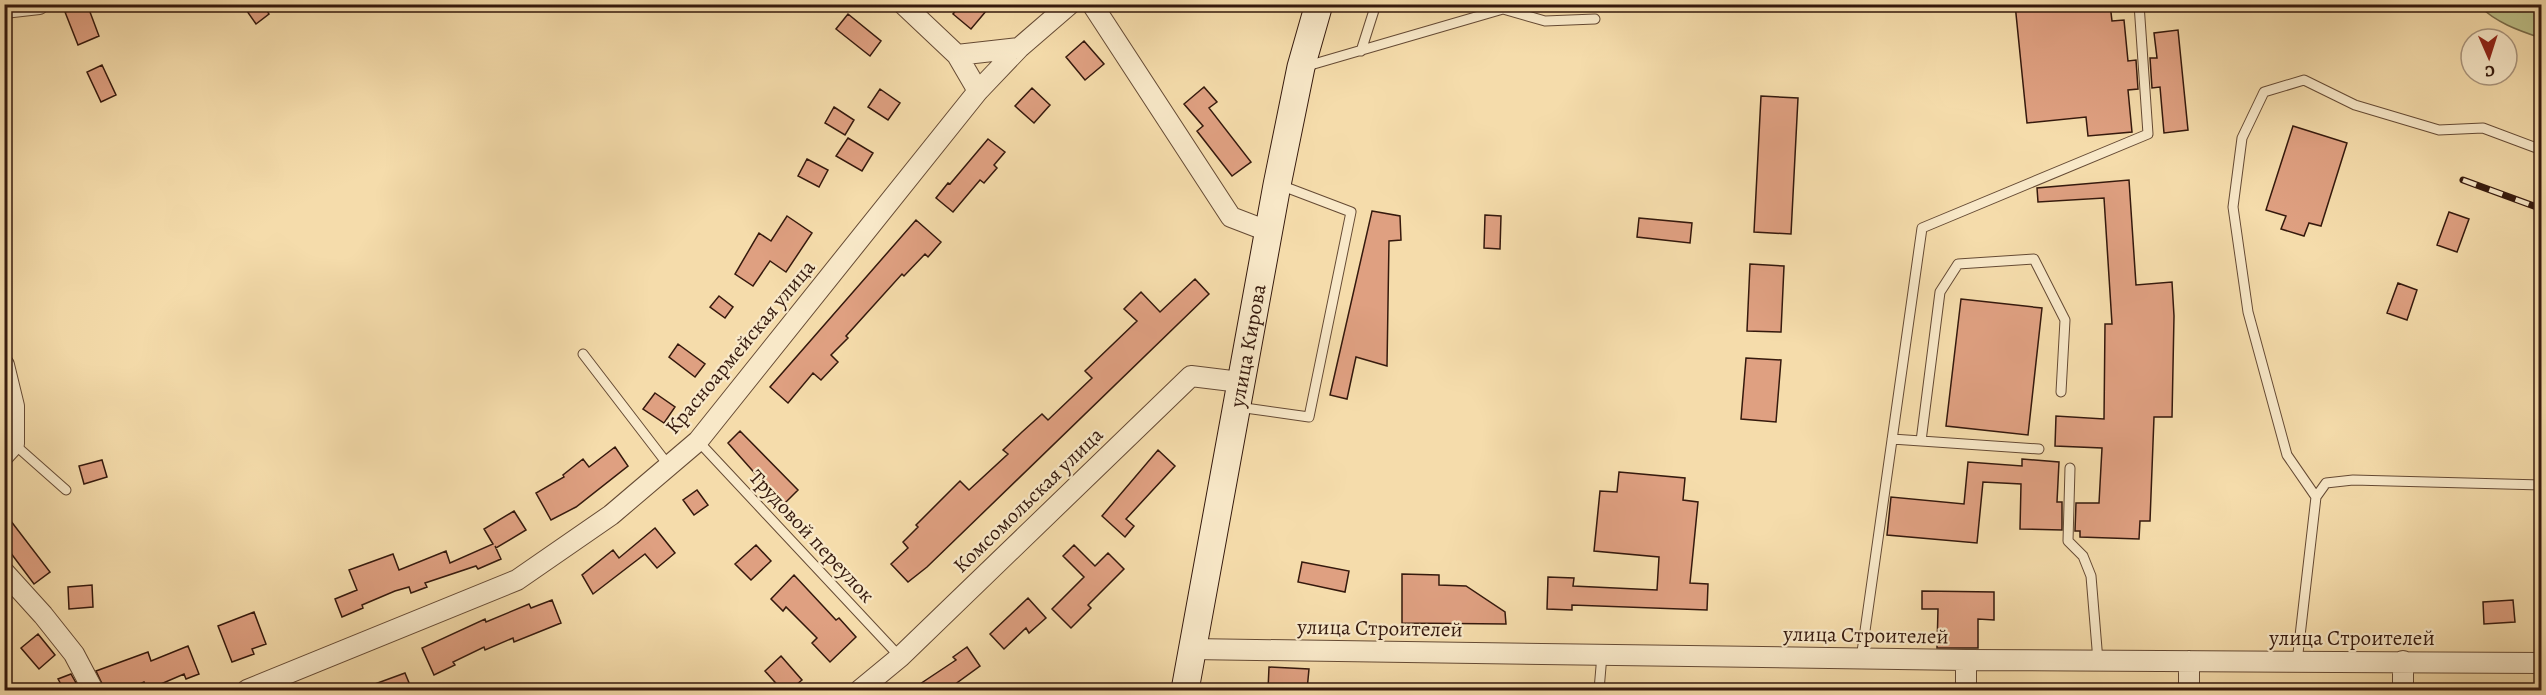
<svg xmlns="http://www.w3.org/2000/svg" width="2546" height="695" font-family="Alegreya,serif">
  <rect width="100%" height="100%" fill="#f5dcab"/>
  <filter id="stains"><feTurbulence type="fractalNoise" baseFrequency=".00333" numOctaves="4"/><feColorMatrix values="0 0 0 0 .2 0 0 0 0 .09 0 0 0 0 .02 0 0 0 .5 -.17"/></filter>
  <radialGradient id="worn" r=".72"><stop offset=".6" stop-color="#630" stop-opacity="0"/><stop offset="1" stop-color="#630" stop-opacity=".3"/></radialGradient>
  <path fill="#bdc088" stroke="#796c4a" stroke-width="1.5" d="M2478,5H2541V38C2517,30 2497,23 2478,5Z"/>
  <path fill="#dfa081" stroke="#35190d" stroke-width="1.5" d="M87,4L99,36L78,45L65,12Z
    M242,4H263L269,14L256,24Z
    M961,4H992L971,29L953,14Z
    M2015,4H2110L2112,21L2124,20L2128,61L2136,60L2138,89L2128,90L2132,132L2088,136L2086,117L2027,123Z
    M848,14L881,41L870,56L836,29Z
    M2178,30L2188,130L2164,133L2160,87L2152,88L2150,58H2157L2154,33Z
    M1084,41L1104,64L1085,80L1066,57Z
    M102,65L116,95L101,102L87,72Z
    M1204,87L1217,102L1209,108L1251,162L1232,176L1197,131L1203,126L1184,104Z
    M1032,88L1050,105L1034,123L1015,106Z
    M880,89L900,103L888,120L868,107Z
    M1761,96L1798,98L1791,234L1754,232Z
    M834,107L854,120L845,135L825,123Z
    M2293,126L2347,143L2321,226L2309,223L2304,236L2281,229L2286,216L2266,210Z
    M848,138L873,153L862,171L836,156Z
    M988,139L1005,152L994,165L997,168L984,183L980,180L953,212L936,198L948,183L950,184Z
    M807,159L828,170L819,187L798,176Z
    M2129,180L2136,285L2172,282L2174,316L2172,417H2154L2150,521H2140L2139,539L2080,537V531H2075L2076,503H2099L2102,448L2055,446L2056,416L2104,419L2105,324H2112L2104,198L2038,202L2037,188Z
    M1372,211L1400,216L1401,240L1389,241L1387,366L1356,357L1347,399L1330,395Z
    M2449,212L2469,219L2457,252L2437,245Z
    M1485,215L1501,216L1500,249L1484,248Z
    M787,216L812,233L786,272L770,261L753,286L735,274L759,233L771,241Z
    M1639,218L1692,223L1690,243L1637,237Z
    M916,220L941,242L928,257L925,254L904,276L902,274L846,336L848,338L831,355L838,362L821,380L813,373L788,403L770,387Z
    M1750,264L1784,266L1781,332L1747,331Z
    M1195,279L1209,294L927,567L908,582L891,564L908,548L903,542L918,527L916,525L960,481L969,490L1008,454L1003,450L1022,432L1042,414L1048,420L1092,378L1085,371L1137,321L1124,309L1141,292L1160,312Z
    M2398,283L2417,290L2407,320L2387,313Z
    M719,296L733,307L725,318L710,307Z
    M1961,299L2042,308L2028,435L1946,426Z
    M678,344L705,364L695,377L669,357Z
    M1746,358L1781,360L1776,422L1741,419Z
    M655,393L675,407L664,423L643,409Z
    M740,431L798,490L783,505L728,443Z
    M615,447L628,466L576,507L551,520L536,493L564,477L563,475L583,459L589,467Z
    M1158,450L1175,466L1126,519L1134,526L1125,537L1102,516Z
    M2022,459L2059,462L2057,502H2062V530L2020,529L2021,484L1983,482L1977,543L1887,535L1891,497L1964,504L1968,462L2022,466Z
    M102,460L107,477L84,484L79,466Z
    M1619,472L1685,478L1683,500L1698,502L1690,583L1708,584L1707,610L1572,605V610L1547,609L1548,577L1574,578L1573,586L1657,590L1659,557L1594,551L1600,491L1617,492Z
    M697,490L708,505L694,515L683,500Z
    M514,511L526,530L496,548L495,546L501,559L478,569L476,566L425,583L427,587L411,593L409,587L395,591L362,605L363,608L342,617L335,599L357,590L349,570L393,554L399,570L446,551L450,563L493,544L484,529Z
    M4,512L50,572L34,584L4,544Z
    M655,528L675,553L657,568L645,554L593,594L582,575L613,550L619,558Z
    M756,545L771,561L751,580L735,564Z
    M1074,545L1095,566L1108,553L1124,569L1088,605L1091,608L1071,628L1052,609L1084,577L1063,556Z
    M1302,562L1349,571L1345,592L1298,582Z
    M1402,574L1439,575V585L1466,586L1505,612L1506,624L1402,623Z
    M794,575L836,620L839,618L856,637L830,662L812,643L817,638L786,607L783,611L771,599Z
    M92,585L93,607L69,609L68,587Z
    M1922,591L1994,592V620L1978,619V648H1937L1938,609H1922Z
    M1028,598L1046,618L1029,633L1026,628L1004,649L990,634Z
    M552,600L561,623L514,642L513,638L485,650L484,647L453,662L455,665L434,675L422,648L485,619L486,622L529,604L531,608Z
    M2513,600L2515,622L2484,624L2483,602Z
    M254,612L266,644L252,649L254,654L232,662L218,626Z
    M38,634L55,655L39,669L21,648Z
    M188,646L199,674L186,679L184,674L147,690L144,682L126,690H105L96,671L148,652L151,661Z
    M967,647L980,666L947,690H911L956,660L953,657Z
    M781,656L802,680L790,690H782L765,671Z
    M1269,667L1309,669L1307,690H1268Z
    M405,673L412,690H361V689Z
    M71,674L80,690H52L62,686L58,679Z"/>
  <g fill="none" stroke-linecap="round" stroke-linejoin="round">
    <g stroke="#654a34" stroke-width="11">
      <path id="service" d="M1361,51L1376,4
        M1307,66L1503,9L1545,21L1595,19
        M583,354L669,466
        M1238,407L1309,417L1351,212L1280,185
        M1892,439L2039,449
        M698,441L900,657
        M1921,441L1940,292L1958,264L2034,259L2065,320L2061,392
        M14,444L66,490
        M2070,468L2068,541L2083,556L2091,576L2098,661
        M2316,497L2287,455L2248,312L2233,207L2242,138L2264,92L2304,80L2355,105L2439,130L2483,128L2542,150
        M1861,659L1922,228L2148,134L2139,4
        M2297,662L2316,497L2326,483L2353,480L2542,485
        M1599,690L1602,655"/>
    </g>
    <g stroke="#654a34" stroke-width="22">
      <path id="minor" d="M903,4L957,55L978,91
        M1092,4L1231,217L1270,232
        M4,8L39,4
        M957,55L1019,48
        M4,365L14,406V444L4,455
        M4,572L43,615L74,654L93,690
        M1191,649L1966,660L2542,663
        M2403,661V690
        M247,690L517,580L611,515L698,441L978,91L1019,48L1070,4
        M860,690L900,657L1191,376L1240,382
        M1966,690V660
        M2189,690V661"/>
    </g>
    <g stroke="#35190d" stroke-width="29">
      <g id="secondary">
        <path id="s1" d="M1185,690L1277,185L1301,67L1319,4"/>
      </g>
    </g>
    <use href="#service" stroke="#f8e8c8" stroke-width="9"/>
    <use href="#minor" stroke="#f8e8c8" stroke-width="20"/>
    <use href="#secondary" stroke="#f8e8c8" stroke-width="27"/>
    <g stroke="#35190d" stroke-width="7">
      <path id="rail" d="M2463,180L2542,209"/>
    </g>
    <use href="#rail" stroke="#f8e8c8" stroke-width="4.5" stroke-dasharray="14" stroke-linecap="butt"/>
  </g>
  <g text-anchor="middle" stroke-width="4.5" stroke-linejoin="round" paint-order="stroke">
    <g font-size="21" fill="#35190d" stroke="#f8e8c8">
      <text transform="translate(740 347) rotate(-50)" y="7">Красноармейская улица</text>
      <text dy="7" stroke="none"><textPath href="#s1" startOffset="350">улица Кирова</textPath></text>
      <text transform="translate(1028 500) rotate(-44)" y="7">Комсомольская улица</text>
      <text transform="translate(812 536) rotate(47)" y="7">Трудовой переулок</text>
      <text transform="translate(1380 628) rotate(1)" y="7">улица Строителей</text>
      <text transform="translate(1866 635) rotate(1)" y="7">улица Строителей</text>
      <text x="2352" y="645">улица Строителей</text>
    </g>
  </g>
  <rect width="2546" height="695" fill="none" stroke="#f5dcab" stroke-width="24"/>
  <rect x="6" y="6" width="2534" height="683" fill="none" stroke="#35190d" stroke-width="3"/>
  <rect x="12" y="12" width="2522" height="671" fill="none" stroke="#35190d" stroke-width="1.5"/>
  <g transform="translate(2489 57) rotate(177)"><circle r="28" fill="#f8e8c8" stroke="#aa957d" stroke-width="1.5"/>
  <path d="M0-4.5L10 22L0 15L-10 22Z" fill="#8f2418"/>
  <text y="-9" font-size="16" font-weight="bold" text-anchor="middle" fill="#35190d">С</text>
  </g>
  <rect width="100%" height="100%" filter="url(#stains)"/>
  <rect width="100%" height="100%" fill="url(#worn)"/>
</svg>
